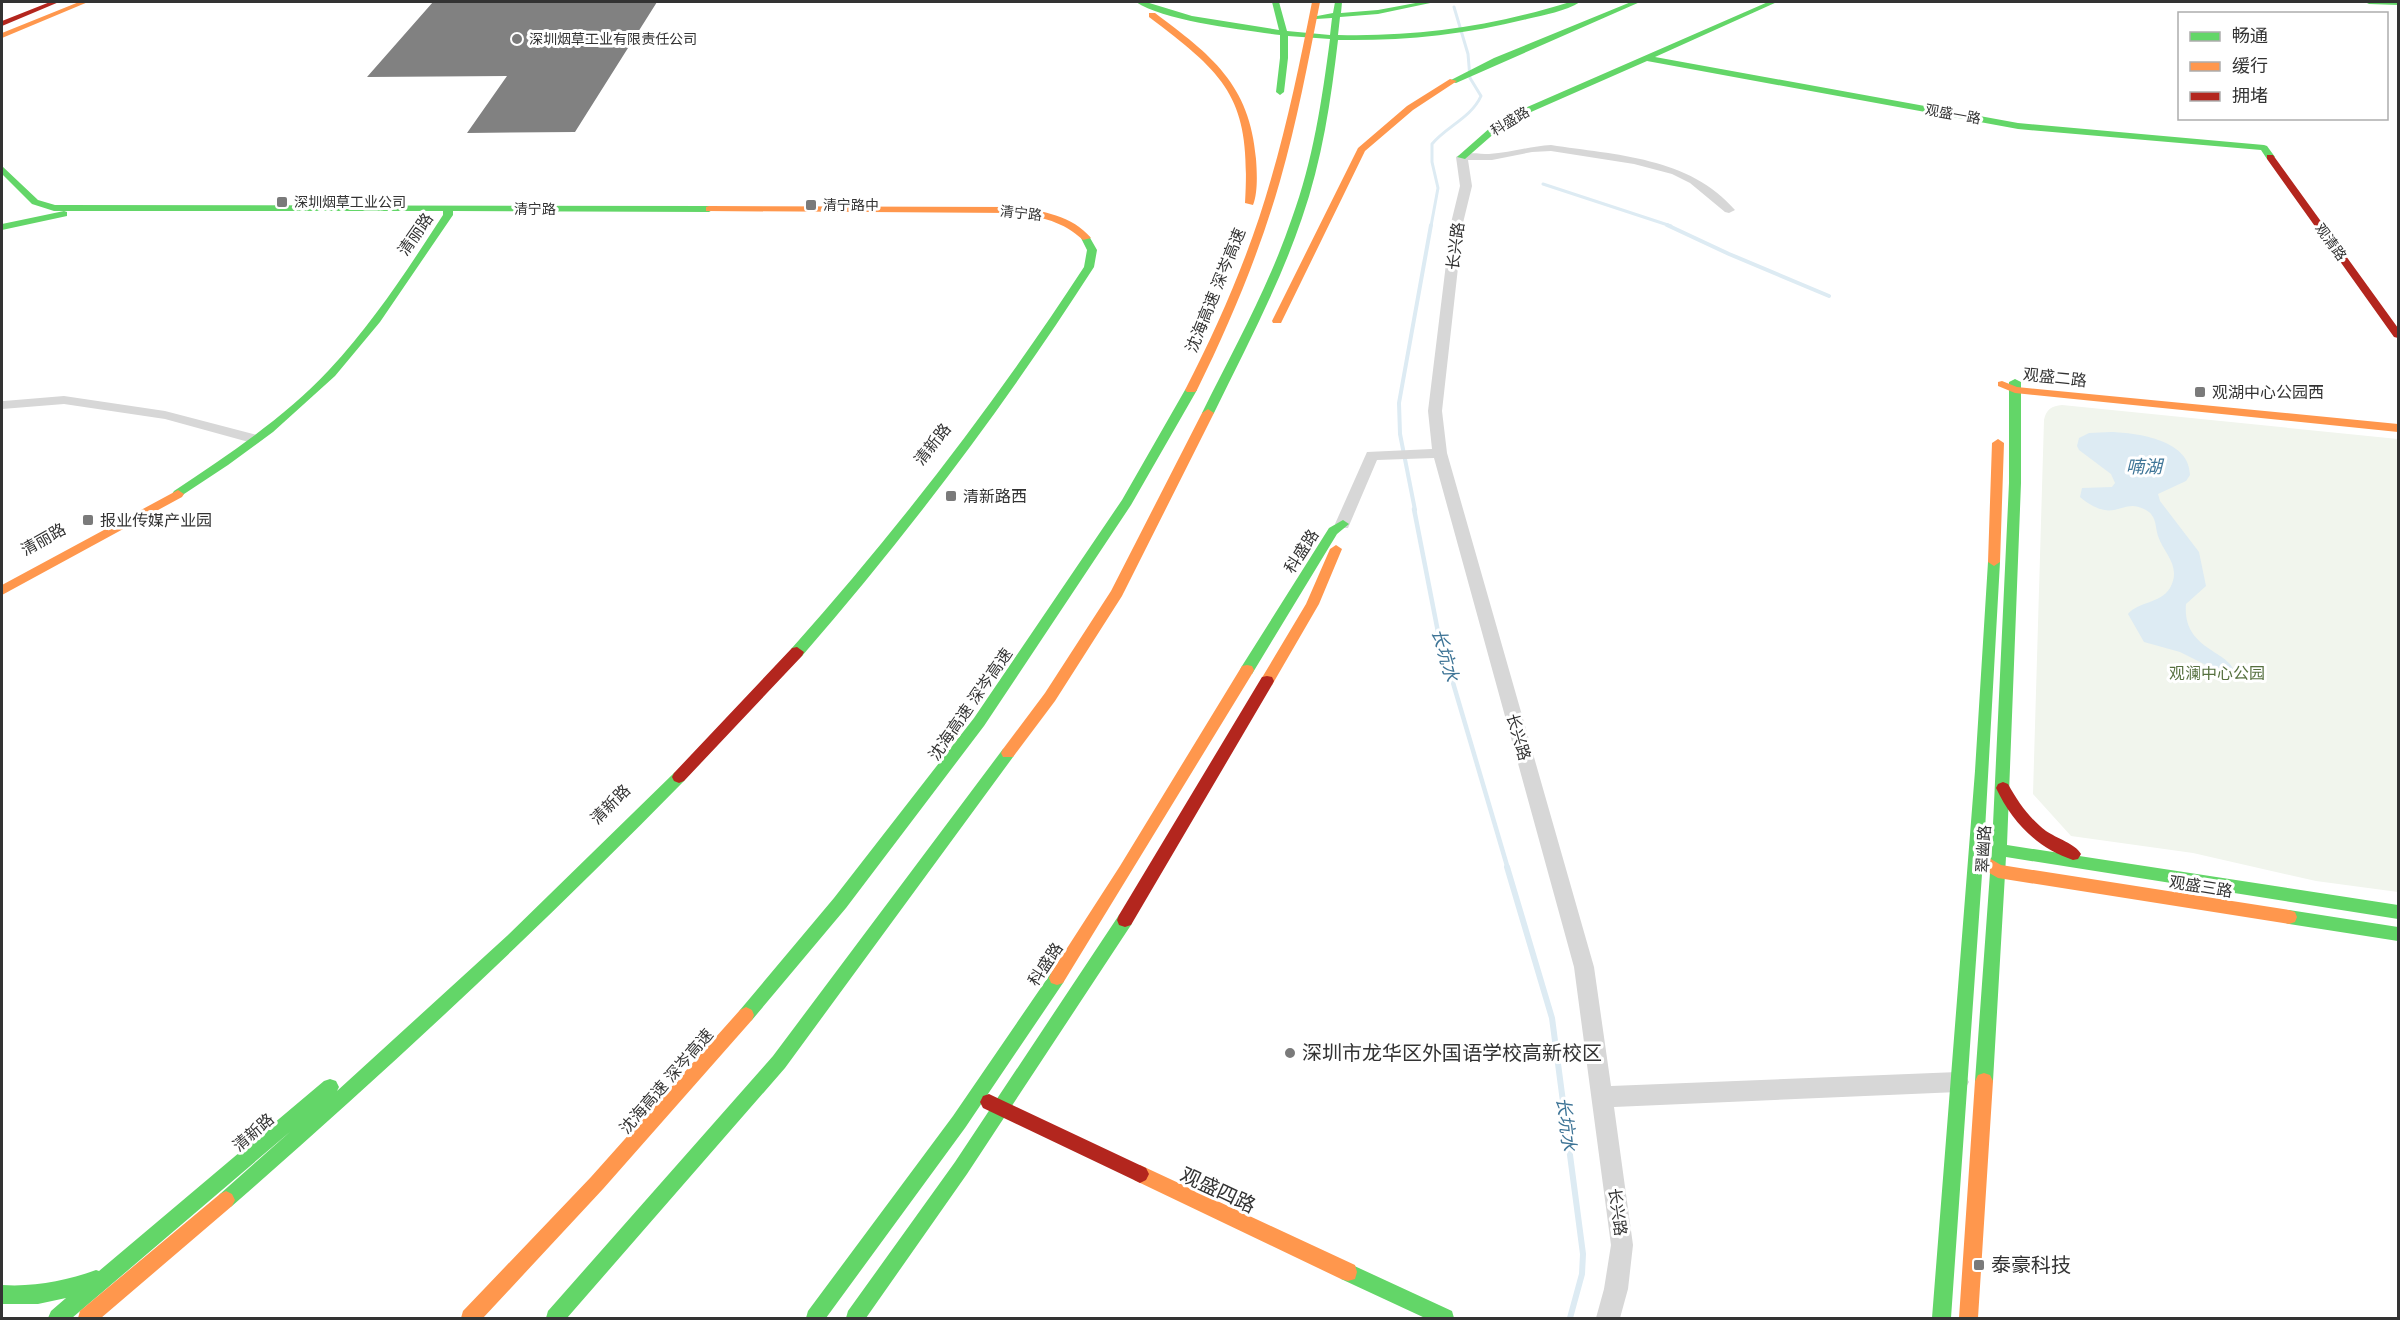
<svg xmlns="http://www.w3.org/2000/svg" width="2400" height="1320" font-family="Helvetica,'Noto Sans SC',sans-serif">
  <rect width="100%" height="100%" fill="#fff"/>
  <path fill="#f1f5ed" d="M2062,405L2398,439V892L2316,881L2193,853L2071,836L2033,794L2044,420C2046,409 2052,406 2062,405Z"/>
  <path fill="#ddebf3" d="M2111,432C2138,433 2190,440 2190,475L2186,481L2158,494L2160,501L2199,552L2206,586L2186,604C2182,651 2231,650 2235,674H2224L2180,652L2144,642L2128,614C2139,601 2160,604 2170,588C2182,566 2164,554 2158,536C2155,526 2157,515 2144,509C2121,497 2115,526 2080,497L2082,488L2112,487L2115,483L2111,474L2079,450L2077,446L2079,438L2089,433Z"/>
  <g fill="none" stroke-linecap="round" stroke-linejoin="round">
    <path stroke="#ddebf3" stroke-width="3" d="M1543,184L1671,226
      M1431,226L1438,188L1432,162V144C1447,126 1471,118 1481,96L1470,78L1468,54L1454,7"/>
    <path stroke="#ddebf3" stroke-width="4" d="M1667,225L1729,254L1829,296
      M1415,510L1400,434L1399,403L1431,225"/>
    <path stroke="#ddebf3" stroke-width="4.5" d="M1414,509L1438,632L1508,869"/>
    <path stroke="#ddebf3" stroke-width="6" d="M1507,867L1552,1018L1583,1254L1582,1274L1570,1318"/>
  </g>
  <path fill="#818181" d="M433,2H657L575,132L467,133L507,76L367,77Z"/>
  <g fill="none" stroke-linecap="round" stroke-linejoin="round">
    <path fill="#d7d7d7" fill-rule="evenodd" d="M1551,145C1615,155 1690,157 1735,210L1729,213L1725,212L1690,183L1672,174L1634,164L1551,151L1532,152L1492,160H1468L1472,186L1463,223L1442,411L1447,453L1594,967L1611,1086L1958,1072L1965,1075L1969,1082L1965,1089L1958,1092L1614,1107L1633,1245L1628,1289L1620,1318H1596L1604,1289L1611,1245L1574,967L1434,458L1377,460L1348,528H1338L1335,524L1367,452L1432,449L1428,411L1451,223L1460,186L1456,157C1464,151 1479,154 1489,154C1510,153 1530,146 1551,145Z
      M64,396L165,411L261,436L263,439L256,444L165,419L64,404L2,409V401H4Z"/>
    <path fill="#63d668" fill-rule="evenodd" d="M1136,2H1146L1192,16L1279,30L1272,2H1279L1287,31L1330,35L1332,18L1316,19L1312,17L1333,13L1335,2H1342L1341,13L1378,10L1421,2H1435L1378,14L1340,17L1338,35C1418,37 1493,26 1570,2H1580C1566,11 1544,15 1527,19C1464,35 1402,41 1338,40C1331,100 1322,161 1302,218C1279,286 1245,349 1214,413L1208,417L1202,413C1234,349 1269,286 1292,218C1313,161 1322,100 1330,39L1288,36V58L1284,92L1280,95L1276,92L1280,58V35C1244,30 1164,21 1136,2Z
      M1631,2H1640L1456,83L1449,81L1494,58Z
      M1768,2H1777L1655,57L2018,123L2264,145L2267,146L2275,157L2267,159L2261,150L2018,129L1647,61L1531,112L1497,131L1465,159L1457,157L1491,127L1525,108Z
      M2365,2H2398V5L2369,4Z
      M2,166L38,200L55,205L709,206L714,209L709,212L453,211V215L380,322L335,376L273,432L228,465L178,498L172,494L174,491C228,455 284,418 329,370C373,323 408,269 443,215V211H54L32,204L2,174Z
      M64,211L67,212V216L2,230V224Z
      M1086,235L1089,236L1097,250L1094,267C1006,404 909,533 802,656H792L790,652L792,648C899,528 996,402 1084,267L1087,250L1081,238Z
      M2015,379L2021,382V483L2007,845L2398,905V919L2006,857L1993,1081L1990,1087L1984,1089L1978,1087L1975,1081L1991,859L1983,860L1951,1318H1932L1975,771L1988,562L1994,558L2000,562L1984,848L1992,846L2009,483V382Z
      M1191,387L1197,390L1131,505L984,726L846,908L752,1020L746,1023L740,1020L738,1015L740,1010L834,898L974,718L1122,500L1185,390Z
      M1343,520L1349,524L1337,534L1252,674H1242L1240,670L1242,666L1329,528Z
      M1008,747L1013,749L1015,753L1013,757L785,1068L567,1318H546L548,1311L773,1056L1003,749Z
      M679,771L684,773L686,777L684,781C539,929 388,1070 232,1206L226,1209L220,1206L217,1200L220,1194L291,1131L72,1318H48L51,1311L66,1298L38,1304H2V1285C35,1287 65,1281 96,1270L99,1271L324,1081L330,1079L336,1081L339,1087L337,1091L508,935L674,773Z
      M2289,910L2398,927V941L2289,924L2283,922L2281,917L2283,912Z
      M1125,913L1131,915L1133,920L1131,925L967,1174L866,1318H846L848,1311L955,1162L1119,915Z
      M1057,971L1063,973L1065,978L1063,983L965,1128L826,1318H806L808,1311L953,1116L1051,973Z
      M1348,1263L1452,1311L1454,1318H1425L1341,1279L1339,1272L1341,1265Z"/>
    <path fill="#ff974d" fill-rule="evenodd" d="M79,2H88L2,38V33Z
      M1312,2H1320C1308,62 1297,122 1280,181C1259,254 1230,323 1197,390L1195,392H1187L1185,390C1220,322 1250,253 1271,179C1288,121 1300,62 1312,2Z
      M1149,13H1155C1211,55 1250,84 1256,159C1257,173 1258,192 1253,205L1245,203C1251,100 1229,77 1149,17Z
      M1450,79L1457,81L1413,110L1365,151L1282,321L1281,323H1273L1272,321L1358,148L1407,106Z
      M709,206L1010,207C1039,210 1071,214 1091,238L1083,240C1062,220 1038,216 1010,213L706,211V207Z
      M2002,381L2017,387L2398,424V432L2015,393L1998,386V382Z
      M1208,409L1214,413L1122,596L1055,701L1013,757H1003L1001,753L1003,749L1045,693L1111,591L1202,413Z
      M1998,439L2004,443L2000,562L1994,566L1988,562L1992,443Z
      M178,490L184,494L182,497L2,595V585Z
      M1336,545L1342,549L1319,604L1272,685H1262L1260,681L1306,604L1330,549Z
      M1247,665L1252,666L1254,670L1252,674L1063,983L1057,985L1051,983L1049,978L1051,973L1120,866L1242,666Z
      M1984,855L2001,865L2289,910L2295,912L2297,917L2295,922L2289,924L1998,878L1979,867L1976,862L1979,857Z
      M746,1007L752,1010L754,1015L752,1020L603,1189L483,1318H461L463,1311L591,1177L740,1010Z
      M1984,1073L1990,1075L1993,1081L1978,1318H1959L1975,1081L1978,1075Z
      M1140,1165L1355,1265L1357,1272L1355,1279L1348,1281L1341,1279L1134,1180L1131,1174L1134,1168Z
      M226,1191L232,1194L235,1200L232,1206L101,1318H78L80,1311L220,1194Z"/>
    <path fill="#b3261e" fill-rule="evenodd" d="M50,2H59L2,26V21Z
      M2267,155H2273L2398,328V338L2394,337L2267,159Z
      M797,647L804,652L802,656L684,781L679,783L674,781L672,777L674,773L792,648Z
      M1267,676L1272,677L1274,681L1272,685L1131,925L1125,927L1119,925L1117,920L1119,915L1262,677Z
      M2003,782L2008,784C2018,802 2029,818 2046,831C2056,838 2076,844 2081,854L2078,859L2073,860C2037,848 2012,822 1996,788L1998,784Z
      M989,1094L1146,1168L1149,1174L1146,1180L1140,1183L1134,1180L983,1108L980,1102L983,1096Z"/>
  </g>
  <g fill="#7a7a7a" stroke="#fff" stroke-width="2">
    <circle cx="517" cy="39" r="6"/>
    <rect x="276" y="196" width="12" height="12" rx="3"/>
    <rect x="805" y="199" width="12" height="12" rx="3"/>
    <rect x="2194" y="386" width="12" height="12" rx="3"/>
    <rect x="945" y="490" width="12" height="12" rx="3"/>
    <rect x="82" y="514" width="12" height="12" rx="3"/>
    <circle cx="1290" cy="1053" r="6"/>
    <rect x="1973" y="1259" width="12" height="12" rx="3"/>
  </g>
  <g text-anchor="middle" stroke-width="6" stroke-linejoin="round" paint-order="stroke">
    <g font-size="14" fill="#333" stroke="#fff" text-anchor="start">
      <text x="529" y="44">深圳烟草工业有限责任公司</text>
      <text x="294" y="207">深圳烟草工业公司</text>
      <text x="823" y="210">清宁路中</text>
    </g>
    <g font-size="14" fill="#333" stroke="#fff">
      <text transform="translate(1953 114) rotate(10)" y="5">观盛一路</text>
      <text transform="translate(1510 121) rotate(-31)" y="5">科盛路</text>
      <text x="535" y="214">清宁路</text>
      <text transform="translate(1021 213) rotate(6)" y="5">清宁路</text>
      <text transform="translate(2331 242) rotate(54)" y="5">观清路</text>
    </g>
    <g font-size="16" fill="#333" stroke="#fff">
      <text transform="translate(415 234) rotate(-55)" y="6">清丽路</text>
      <text transform="translate(1455 246) rotate(-83)" y="6">长兴路</text>
      <text transform="translate(1215 290) rotate(-68)" y="6">沈海高速 深岑高速</text>
      <text transform="translate(2055 377) rotate(6)" y="6">观盛二路</text>
      <text transform="translate(932 444) rotate(-52)" y="6">清新路</text>
      <text transform="translate(43 539) rotate(-29)" y="6">清丽路</text>
      <text transform="translate(1301 551) rotate(-57)" y="6">科盛路</text>
      <text transform="translate(970 704) rotate(-55)" y="6">沈海高速 深岑高速</text>
      <text transform="translate(1519 737) rotate(74)" y="6">长兴路</text>
      <text transform="translate(610 804) rotate(-45)" y="6">清新路</text>
      <text transform="translate(1983 849) rotate(-87)" y="6">翠幽路</text>
      <text transform="translate(2201 886) rotate(9)" y="6">观盛三路</text>
      <text transform="translate(1045 964) rotate(-56)" y="6">科盛路</text>
      <text transform="translate(666 1081) rotate(-49)" y="6">沈海高速 深岑高速</text>
      <text transform="translate(253 1132) rotate(-41)" y="6">清新路</text>
      <text transform="translate(1618 1212) rotate(82)" y="6">长兴路</text>
    </g>
    <g font-size="16" fill="#333" stroke="#fff" text-anchor="start">
      <text x="2212" y="398">观湖中心公园西</text>
      <text x="963" y="502">清新路西</text>
      <text x="100" y="526">报业传媒产业园</text>
    </g>
    <g font-size="16" fill="#56703f" stroke="#fff">
      <text x="2217" y="679">观澜中心公园</text>
    </g>
    <g font-size="18" font-style="italic" fill="#3f7597" stroke="#fff">
      <text x="2144" y="473">喃湖</text>
      <text transform="translate(1445 655) rotate(74)" y="6">长坑水</text>
      <text transform="translate(1566 1124) rotate(83)" y="6">长坑水</text>
    </g>
    <g font-size="20" fill="#333" stroke="#fff" text-anchor="start">
      <text x="1302" y="1060">深圳市龙华区外国语学校高新校区</text>
      <text x="1991" y="1272">泰豪科技</text>
    </g>
    <g font-size="20" fill="#333" stroke="#fff">
      <text transform="translate(1218 1190) rotate(25)" y="7">观盛四路</text>
    </g>
  </g>
  <rect width="2400" height="1320" fill="none" stroke="#333333" stroke-width="6"/>
  <rect x="2178" y="12" width="210" height="108" fill="#ffffff" stroke="#adadad" stroke-width="1.5"/>
  <rect x="2190" y="32" width="30" height="9" fill="#63d668" stroke="#adadad" stroke-width="1.5"/>
  <text x="2232" y="42" font-size="18" fill="#333333">畅通</text>
  <rect x="2190" y="62" width="30" height="9" fill="#ff974d" stroke="#adadad" stroke-width="1.5"/>
  <text x="2232" y="72" font-size="18" fill="#333333">缓行</text>
  <rect x="2190" y="92" width="30" height="9" fill="#b3261e" stroke="#adadad" stroke-width="1.5"/>
  <text x="2232" y="102" font-size="18" fill="#333333">拥堵</text>
</svg>
